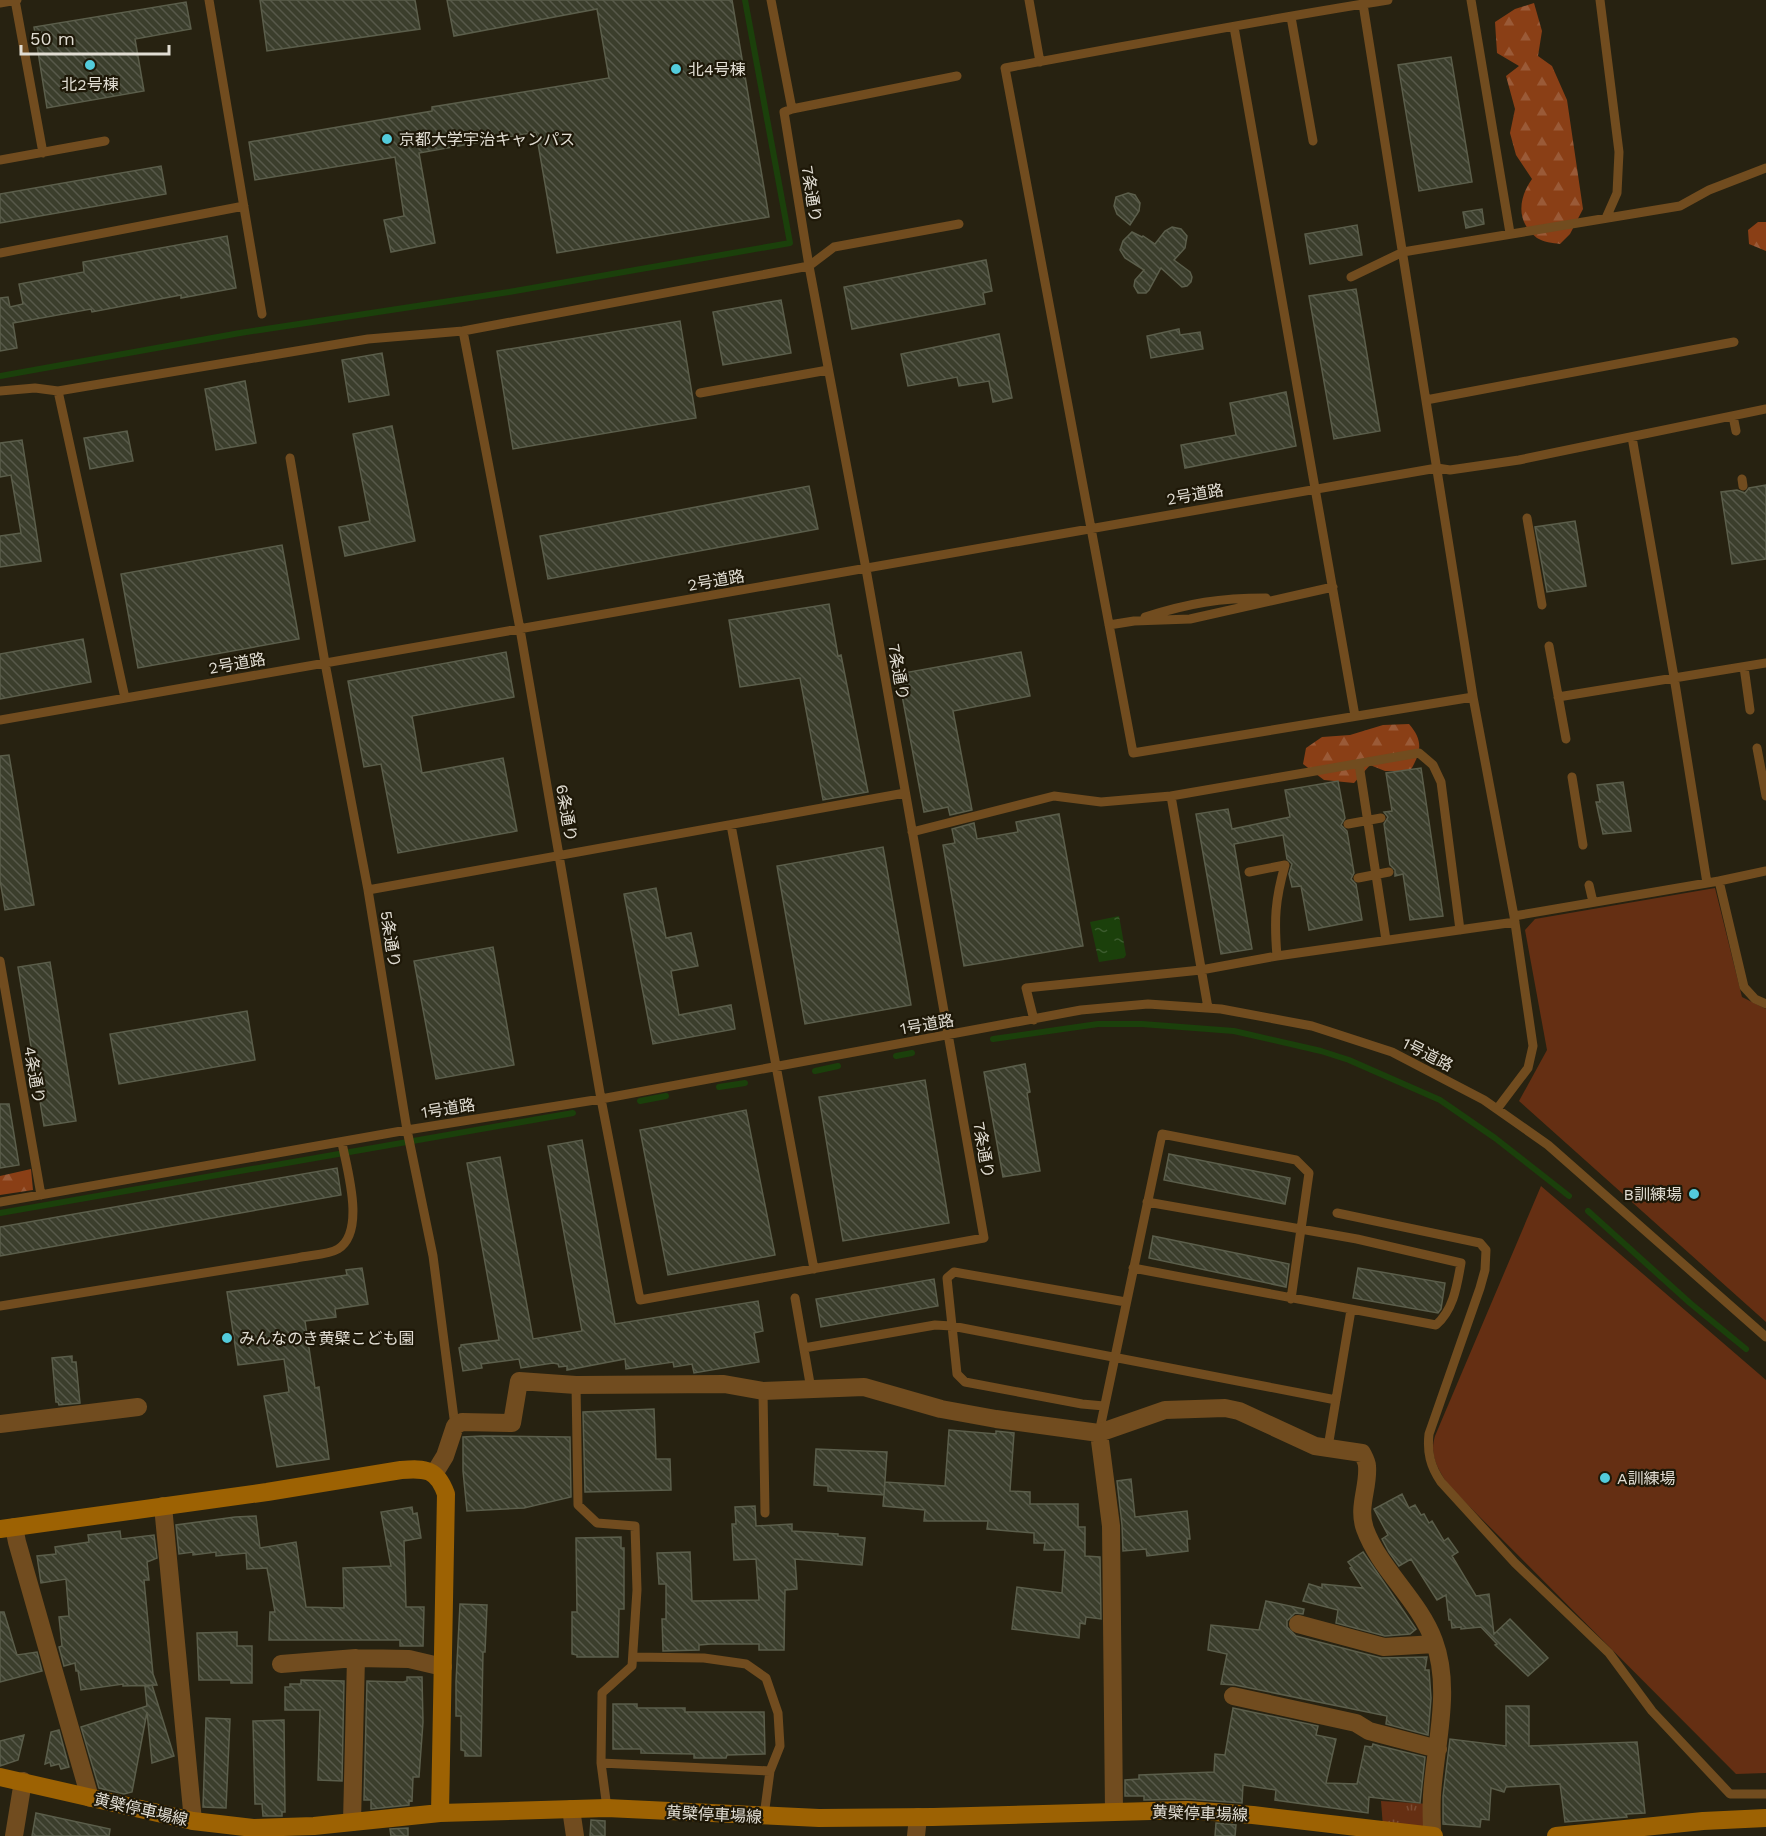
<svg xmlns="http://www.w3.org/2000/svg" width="1766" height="1836" font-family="'Work Sans','Noto Sans JP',sans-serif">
  <defs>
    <pattern id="forest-firs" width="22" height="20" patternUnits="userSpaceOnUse" patternTransform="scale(1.5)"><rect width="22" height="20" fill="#8a3f16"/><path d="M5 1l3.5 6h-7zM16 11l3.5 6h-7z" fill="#9a5a37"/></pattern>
    <pattern id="park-tufts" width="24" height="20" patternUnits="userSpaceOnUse" patternTransform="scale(1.5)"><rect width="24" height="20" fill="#652f13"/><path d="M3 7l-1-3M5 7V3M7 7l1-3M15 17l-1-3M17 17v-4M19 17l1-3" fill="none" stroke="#7b4d34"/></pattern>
    <pattern id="water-ripples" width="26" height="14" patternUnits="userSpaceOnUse" patternTransform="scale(1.5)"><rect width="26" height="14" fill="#1b400b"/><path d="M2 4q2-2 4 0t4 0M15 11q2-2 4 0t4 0" fill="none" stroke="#3c5b2e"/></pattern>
    <pattern id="building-back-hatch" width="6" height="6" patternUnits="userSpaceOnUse" patternTransform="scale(1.5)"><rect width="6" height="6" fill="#3b3e2c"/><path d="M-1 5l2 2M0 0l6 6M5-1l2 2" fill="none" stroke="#57594a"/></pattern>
  </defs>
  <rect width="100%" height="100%" fill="#272211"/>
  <path fill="#652f13" d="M1715,888L1742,997L1766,1009V1322L1519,1101L1547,1050L1525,930L1535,919Z
    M1541,1186L1766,1380V1773L1736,1774L1448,1485C1438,1469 1429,1455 1435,1436Z"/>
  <path fill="url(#forest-firs)" d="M1534,3L1542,31L1538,56L1552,66L1567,100L1583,209L1570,234L1560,244C1553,243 1543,242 1537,238C1516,222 1518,199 1532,179L1516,155L1510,133L1515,109L1506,76L1519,66L1497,53L1495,22L1515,9Z
    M1758,222H1766V251L1749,244L1748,230Z
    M1409,724C1424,741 1421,753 1410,771H1385L1370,765L1354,783L1324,780L1303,764L1306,748L1322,737L1350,735L1383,725Z
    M31,1169L33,1190L0,1195V1176Z"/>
  <path fill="url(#park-tufts)" d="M1381,1801L1430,1804V1833L1383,1827Z"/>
  <path fill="url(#water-ripples)" d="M1119,916L1126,955L1124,958L1099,962L1090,922Z"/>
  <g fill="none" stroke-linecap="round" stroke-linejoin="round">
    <path stroke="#1b400b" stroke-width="6" d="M0,376L240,333L509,292L790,243L745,0
      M993,1039L1098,1024H1142L1234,1031L1321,1051L1349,1060L1440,1100L1495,1138L1569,1196
      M896,1056L912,1053
      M815,1071L838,1066
      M719,1087L745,1083
      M640,1101L666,1096
      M1588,1211L1690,1303L1746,1349
      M0,1213L573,1113"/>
  </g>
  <path fill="url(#building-back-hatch)" stroke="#5b5e4b" stroke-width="1.5" d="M260,0H415L420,29L267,51Z
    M447,0H732L769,217L557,253L536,132L419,153L435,243L391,252L384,220L404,216L395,157L255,180L249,142L432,111V107L609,78L597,9L454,36Z
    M186,2L191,29L135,39L144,91L47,108L34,27Z
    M1451,57L1472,182L1419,191L1398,65Z
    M161,166L166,194L0,223V194Z
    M1128,193L1135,195L1140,203L1139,211L1130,225L1117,214L1114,206L1116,197Z
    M1482,209L1484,224L1466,228L1463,212Z
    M1357,225L1362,255L1310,264L1305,234Z
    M1172,227L1181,229L1187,236L1185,248L1174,260L1190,272L1192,277L1191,282L1187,286L1182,287L1161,268L1149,290L1146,293H1138L1134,286L1135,280L1144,270L1125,258L1120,250L1123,241L1132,232L1142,237L1143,236L1155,244L1165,231Z
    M227,236L236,288L181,298V295L92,312L91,309L13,323L17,348L0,351V298L8,297L10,307L23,304L19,284L84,272L83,262Z
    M986,260L992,291L983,293L985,304L852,329L844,287Z
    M1356,289L1380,431L1334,439L1309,296Z
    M781,300L791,353L723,365L713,312Z
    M680,321L696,418L513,449L497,351Z
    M1179,329L1180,335L1200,332L1203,349L1151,358L1147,336Z
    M999,334L1012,398L993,402L989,381L959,386L957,377L908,386L901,354Z
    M382,353L389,395L349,402L342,360Z
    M245,381L256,443L216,450L205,389Z
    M1286,392L1296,446L1185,468L1181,445L1236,435L1230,403Z
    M392,426L415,541L345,556L339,527L370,521L353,434Z
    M127,431L133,461L90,469L84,438Z
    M22,440L41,561L0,567V536L21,533L11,475L0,477V443Z
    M1766,485V559L1732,564L1721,492L1737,490L1745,493L1749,488Z
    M809,486L818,529L548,579L540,536Z
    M1575,521L1586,586L1547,592L1535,527Z
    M282,545L299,639L138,668L121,574Z
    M829,604L838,656L841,655L868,792L823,800L800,678L740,687L729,620Z
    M83,639L91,682L0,699V654Z
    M506,652L514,697L412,716L422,773L503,758L517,831L398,853L381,764L364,767L348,681Z
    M1021,652L1030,696L953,711L972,810L950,815L948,807L924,812L898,674Z
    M9,755L34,905L5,910L0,880V756Z
    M1421,768L1443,916L1410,920L1403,874L1395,876V870L1390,865L1384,824L1388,817L1384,812L1392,811L1386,773Z
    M1338,781L1345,818L1341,825L1347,831L1354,873L1351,879L1356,884L1362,920L1309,930L1301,886L1292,887L1289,874L1292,864L1287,859L1283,835L1234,844L1252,949L1221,954L1196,814L1228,809L1232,829L1290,817L1285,790Z
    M1623,782L1631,831L1603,834L1596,802H1600L1597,785Z
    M1059,814L1083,946L964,966L943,845L955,843L952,829L974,823L977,839L1018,832L1016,822Z
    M883,847L911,1005L805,1024L777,866Z
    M656,888L666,938L691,933L698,966L671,971L679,1015L731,1005L735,1029L653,1044L624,894Z
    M493,947L514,1065L436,1079L414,961Z
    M50,962L76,1121L44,1126L18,967Z
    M247,1011L255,1060L119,1084L110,1034Z
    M1025,1064L1030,1092L1027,1093L1040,1171L1003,1177L984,1072Z
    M925,1080L949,1223L843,1241L819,1097Z
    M0,1104H9L19,1165L0,1168Z
    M746,1110L775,1255L668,1275L640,1130Z
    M582,1140L615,1324L758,1301L763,1331L754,1333L759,1362L694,1373L692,1364L674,1367L673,1362L626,1369L625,1359L567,1370V1366L559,1367L558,1364L553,1363L521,1368L519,1359L481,1364L482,1368L463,1371L459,1348L461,1347V1345L499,1340L467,1163L500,1157L533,1339L582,1331L548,1146Z
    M1169,1154L1290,1178L1285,1204L1164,1180Z
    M337,1168L341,1195L0,1256V1227Z
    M1153,1236L1289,1264L1286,1287L1149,1258Z
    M362,1268L368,1304L335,1309L336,1317L305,1321L315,1388L319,1387L329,1459L277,1467L264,1396L289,1392L284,1359L238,1365L227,1292L347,1275L346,1270Z
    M1358,1268L1445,1283L1441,1309L1438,1313L1353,1298Z
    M934,1279L938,1306L821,1327L816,1299Z
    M72,1356V1362H76L80,1403L59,1405L58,1402H56L52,1358Z
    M654,1409L656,1459H670L671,1490L585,1492L583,1412Z
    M949,1430L996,1434V1431L1014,1433L1010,1491L1030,1492V1504H1078V1527H1085V1556L1100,1557L1101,1619L1086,1617L1085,1624L1080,1623L1079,1638L1012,1629L1017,1587L1062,1593L1065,1550H1044L1045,1543H1034V1533L987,1529L988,1521H924L925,1510L883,1506L885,1482L945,1486Z
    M482,1436L570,1437L571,1497L524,1508L467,1511L463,1471V1437Z
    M816,1449L887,1452L884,1495L828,1491V1486L814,1485Z
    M1131,1479L1135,1517L1187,1511L1190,1539H1187L1188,1551L1147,1556L1146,1549L1123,1551L1122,1525L1117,1481Z
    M1402,1494L1409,1508L1415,1505L1421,1515L1424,1514L1429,1523L1432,1521L1444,1541L1448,1538L1458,1552L1452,1556L1476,1596L1489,1594L1494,1634L1510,1619L1548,1658L1528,1676L1495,1645L1497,1644L1481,1627L1461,1629V1627L1452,1628L1451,1620H1449L1446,1595L1437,1600L1411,1559L1399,1566L1389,1552L1382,1539L1388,1535L1374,1509Z
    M755,1506L756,1526L792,1524V1531L838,1534V1536L865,1538L862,1565L795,1559L797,1589L785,1590L784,1650H759V1644H711L699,1645V1650L663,1651L662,1619H666V1584H659L657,1553L690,1552L692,1601L759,1600L756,1559L734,1560L732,1524H736L735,1507Z
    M412,1507L413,1514L417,1513L421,1538L404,1541L406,1607H424L423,1646H400V1640H269L270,1612H275L267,1568L247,1569L246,1553L216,1556V1552L193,1555V1552L179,1554L176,1525L235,1517L256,1516L260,1548L296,1542L306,1607L344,1608L343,1568L391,1566L381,1512Z
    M120,1531L121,1539L154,1535L157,1558L147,1562L149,1580H144L153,1674L157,1685L123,1686V1684L81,1690L78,1671H76L75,1663L64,1666L59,1647L62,1646L59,1617L69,1616L66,1579L41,1583L37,1556L56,1554L55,1547L89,1542L88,1535Z
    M621,1537V1548H624V1609H619L618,1657H577V1655L572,1654V1612H577L576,1538Z
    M1363,1552L1416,1629L1410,1634L1385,1636L1336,1623L1338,1610L1303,1601L1309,1584L1322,1588V1584L1363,1588L1350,1568L1352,1567L1348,1562Z
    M1266,1601L1304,1609L1303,1614L1295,1613L1287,1621V1627L1296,1636L1381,1658L1427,1657L1425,1670H1429L1431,1698L1428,1735L1386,1724L1387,1716L1235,1685L1221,1684L1227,1654L1208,1650L1211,1625L1259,1630Z
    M460,1604L487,1605L485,1652H483L481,1756H465V1751L461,1750V1716H456V1682Z
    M0,1612H4L17,1655L37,1652L42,1671L0,1682Z
    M237,1632V1646H252V1683H231V1680H199L197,1633Z
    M407,1677H422L423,1722L419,1777H413L412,1801L409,1800V1805L371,1809V1800H364L367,1681L403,1682L407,1681Z
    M301,1680L344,1681L342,1781L318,1780L320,1710H285V1687H290V1684H301Z
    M152,1685L174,1756L152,1763L147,1712L132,1792L124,1794L99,1788L81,1727L147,1706L145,1687Z
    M613,1704H637V1708H685V1712H764L765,1754L727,1755L726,1758H694V1754L641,1753V1749H613Z
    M1506,1706H1529V1746L1637,1742L1645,1813L1626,1814L1627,1817L1565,1822L1560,1784L1506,1787L1504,1792L1491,1788L1489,1820L1481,1819L1480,1827L1443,1824V1796L1450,1739L1506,1746Z
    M1233,1708L1318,1726L1316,1735L1336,1739L1326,1783L1357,1784L1365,1746L1372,1747L1373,1744L1380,1746L1425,1757L1420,1803L1369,1797L1368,1813L1275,1800L1276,1790L1243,1785L1242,1803L1188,1799L1144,1800V1796H1125V1780L1139,1779V1775L1214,1772L1215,1754L1225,1755Z
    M206,1718L230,1719L226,1808L203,1807Z
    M284,1720L285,1812H282V1816H263L262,1804H255L253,1721Z
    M59,1730L69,1767L61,1769L59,1764L51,1766L50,1762L45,1764L51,1732Z
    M24,1735L18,1760L0,1766V1741Z
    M36,1813L110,1829L109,1836H32Z
    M591,1820L605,1821V1836H590Z
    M1216,1823L1236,1825L1235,1836H1215Z
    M408,1828V1836H391L390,1829Z"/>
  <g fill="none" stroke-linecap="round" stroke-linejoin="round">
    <path stroke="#714c1f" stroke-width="9" d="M15,0L43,153
      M209,0L262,314
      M1029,0L1040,62
      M1471,0L1510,233
      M1600,0L1619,152L1617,193L1606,218
      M0,3L17,0
      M1363,4L1473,697L1133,753L1005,68C1133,45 1260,20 1388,0
      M1291,17L1313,141
      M1234,27L1355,716
      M792,109L957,76
      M0,160L105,141
      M0,253L244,206
      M1351,277L1403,252L1680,206L1709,190L1766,168
      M463,331L520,629L601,1099L640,1300L984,1238L866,569L809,266L784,112L792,109L771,0
      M0,391L35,388L58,391L125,698
      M58,391L368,339L463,331L809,266L834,247L959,224
      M700,393L828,370
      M1426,400L1734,342
      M1733,416L1736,431
      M1632,437L1674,677L1707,883
      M290,458L325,663L368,890L407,1130L433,1256L455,1426
      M1742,479L1743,486
      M1527,518L1542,605
      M1145,617C1190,603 1219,598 1266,598
      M1109,625L1134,621L1190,619L1333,587
      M1549,646L1566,739
      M1744,667L1750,710
      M1473,697L1514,916L1533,1046L1528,1068L1497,1109
      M1558,697L1766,663
      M0,720L1437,468L1450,470L1519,460L1766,409
      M1757,748L1766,796
      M1359,764L1386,940
      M1572,777L1583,845
      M1171,796L1208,1008
      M1348,824L1381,818
      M731,825L814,1269
      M912,832L1054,796L1101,802L1171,796L1419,753L1433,765L1441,782L1460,930
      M1249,872L1285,865C1275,900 1274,920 1277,956
      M1358,878L1389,872
      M1719,881L1744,987L1755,999L1766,1004
      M1589,885L1593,902
      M368,890L905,793
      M1514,916L1719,881L1766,871
      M0,961L41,1195
      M1034,1020L1026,988L1201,970L1277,956L1515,922
      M0,1202L407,1130L601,1099L1081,1010L1148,1004L1221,1009L1312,1026L1392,1052L1484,1100L1548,1145L1766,1337
      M1337,1213L1480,1243L1486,1250L1485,1270L1480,1288L1429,1434C1427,1452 1430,1466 1441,1482L1515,1563L1609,1653L1652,1711L1730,1794H1766
      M1133,1268L1436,1325C1454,1309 1457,1285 1461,1263L1357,1239L1147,1202
      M795,1298L811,1389
      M0,1306L297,1258C309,1255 328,1255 338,1249C366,1232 347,1169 342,1143
      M804,1348L935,1325L952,1326L1336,1400
      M576,1385L578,1505L597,1523L635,1526L637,1590L632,1666L602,1693L601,1763L607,1808
      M763,1391L765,1513
      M1104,1406L1082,1404L965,1382L957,1374L947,1278L954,1272L1126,1302
      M1099,1433L1162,1134L1296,1160L1309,1173L1291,1299
      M1328,1447L1351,1310
      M633,1657L704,1658L746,1664L766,1678L778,1713L780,1746L770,1771L764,1816
      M601,1763L770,1771"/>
    <path stroke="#714c1f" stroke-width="18" d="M0,1424L138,1407
      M1099,1433L1111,1526L1114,1811
      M434,1474L445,1456L455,1426L462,1422L512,1423L519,1381L576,1385L724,1384L763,1391L864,1387L941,1409L996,1419L1099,1433L1165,1410L1225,1408L1239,1411L1315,1446L1362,1453C1364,1457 1367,1462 1367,1466C1369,1487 1357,1507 1365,1529C1380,1570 1419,1600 1434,1641C1452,1689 1435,1746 1432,1795C1431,1808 1432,1822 1432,1836
      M163,1506L193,1821
      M14,1527L17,1542L90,1798
      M1298,1624L1384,1647L1435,1644
      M281,1664L356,1658L409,1659L443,1667
      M1233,1696L1356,1723L1369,1731L1438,1749
      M571,1809L575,1836
      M352,1822L356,1658
      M14,1836L23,1781
      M916,1836L918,1817"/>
    <path stroke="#9d6203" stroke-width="18" d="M0,1529L267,1492L401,1470C426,1468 437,1469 446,1494L440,1813
      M0,1777L193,1821L253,1828L314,1826L440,1813L607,1808L819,1818L933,1817L1187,1810L1253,1815L1434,1836
      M1556,1836L1703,1821L1766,1818"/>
  </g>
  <g fill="#53cbdb" stroke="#1e1808" stroke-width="2">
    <circle cx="90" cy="65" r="6"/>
    <circle cx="676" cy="69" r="6"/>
    <circle cx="387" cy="139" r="6"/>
    <circle cx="1694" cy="1194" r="6"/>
    <circle cx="227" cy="1338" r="6"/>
    <circle cx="1605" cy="1478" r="6"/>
  </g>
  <g text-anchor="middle" stroke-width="4.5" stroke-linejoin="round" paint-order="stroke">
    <g font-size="16" fill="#e1ddd3" stroke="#1e1808" text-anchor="start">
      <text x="688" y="75">北4号棟</text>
      <text x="90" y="90" text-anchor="middle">北2号棟</text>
      <text x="399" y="145">京都大学宇治キャンパス</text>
      <text x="1682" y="1200" text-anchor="end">B訓練場</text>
      <text x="239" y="1344">みんなのき黄檗こども園</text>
      <text x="1617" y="1484">A訓練場</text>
    </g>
    <g font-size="16" fill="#e1ddd3" stroke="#1e1808">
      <text transform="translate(812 194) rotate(81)" y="6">7条通り</text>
      <text transform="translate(1195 494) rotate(-10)" y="6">2号道路</text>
      <text transform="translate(716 580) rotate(-10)" y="6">2号道路</text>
      <text transform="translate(237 663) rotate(-10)" y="6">2号道路</text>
      <text transform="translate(899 672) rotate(80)" y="6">7条通り</text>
      <text transform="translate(567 813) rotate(80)" y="6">6条通り</text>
      <text transform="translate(391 939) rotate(81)" y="6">5条通り</text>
      <text transform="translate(927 1024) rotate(-10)" y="6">1号道路</text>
      <text transform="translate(1428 1054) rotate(27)" y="6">1号道路</text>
      <text transform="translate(35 1075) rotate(80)" y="6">4条通り</text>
      <text transform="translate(448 1108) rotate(-9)" y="6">1号道路</text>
      <text transform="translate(984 1150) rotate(80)" y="6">7条通り</text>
      <text transform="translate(141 1809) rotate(13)" y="6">黄檗停車場線</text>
      <text transform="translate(1200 1813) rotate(2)" y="6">黄檗停車場線</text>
      <text transform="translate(714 1814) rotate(3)" y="6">黄檗停車場線</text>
    </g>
  </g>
  <path d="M21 45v9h148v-9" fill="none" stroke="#e1ddd3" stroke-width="3"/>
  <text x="30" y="45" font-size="18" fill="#e1ddd3" stroke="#1e1808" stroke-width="4.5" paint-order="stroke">50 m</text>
</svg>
